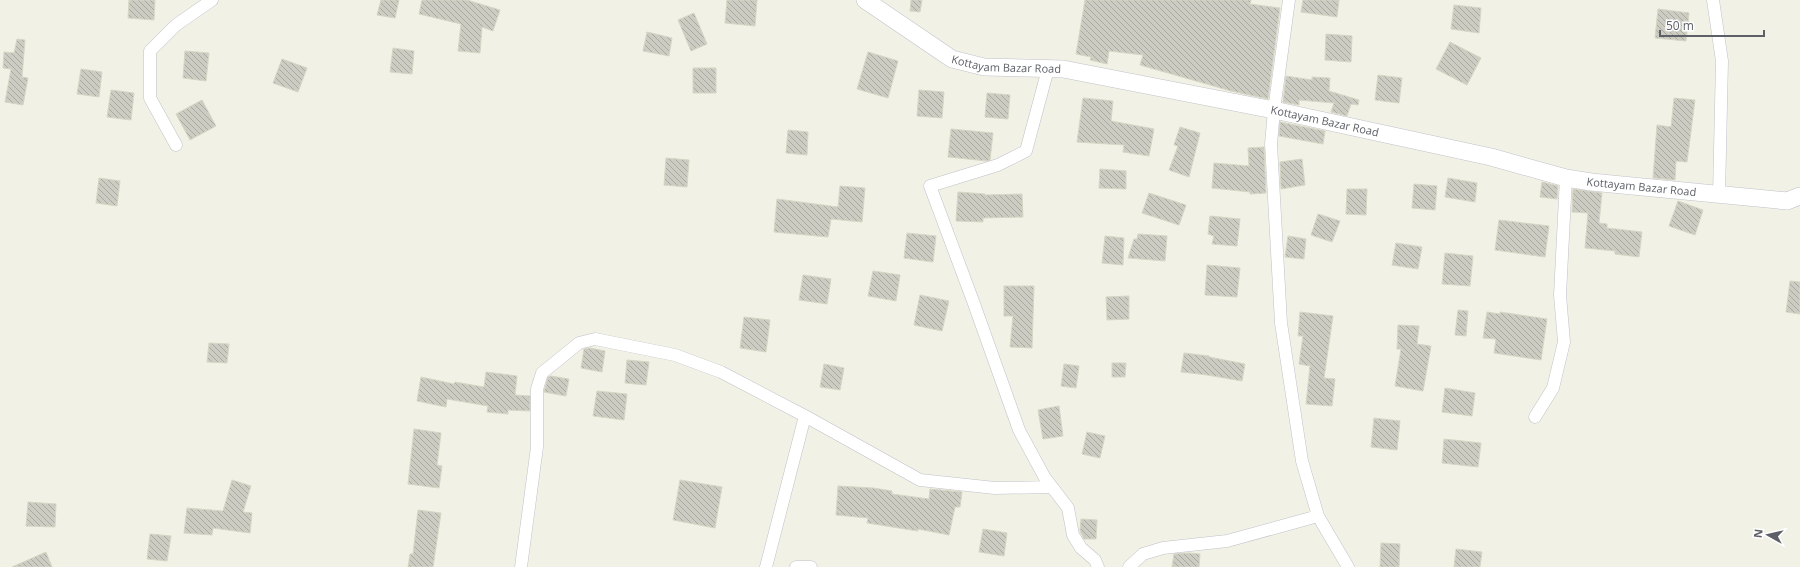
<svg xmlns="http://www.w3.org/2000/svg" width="1800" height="567" font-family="'Open Sans',sans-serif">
  <defs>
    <pattern id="building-back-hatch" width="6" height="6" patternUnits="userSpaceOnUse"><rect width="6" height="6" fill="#ccccc3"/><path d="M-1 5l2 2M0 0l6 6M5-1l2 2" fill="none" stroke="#a9a9a2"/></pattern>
  </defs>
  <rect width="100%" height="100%" fill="#f1f1e6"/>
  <path fill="url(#building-back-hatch)" stroke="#d7d6c4" d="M129,0H155L154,20L128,18Z
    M381,0H399L395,18L377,15Z
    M422,0H467L500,10L493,31L482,27L480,53L458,51L461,24L419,14Z
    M727,0H757L755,26L725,23Z
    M911,0H922L920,12L910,11Z
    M1085,0H1251L1250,4L1280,8L1268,99L1231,91L1140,65L1143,55L1109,51L1107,64L1090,60L1091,57L1076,54Z
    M1303,0H1339L1337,17L1301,12Z
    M1454,5L1481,8L1479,33L1451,29Z
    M1658,9L1689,13L1686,41L1655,38Z
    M694,13L707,44L691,51L678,20Z
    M647,32L672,38L669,56L643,51Z
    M1326,34L1352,36L1351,62L1325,60Z
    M17,39L25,40L22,77L28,78L23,105L5,102L11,69L3,68L4,52L14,53Z
    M1450,42L1481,58L1467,85L1436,69Z
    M393,48L414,51L412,74L390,72Z
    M185,51L209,53L206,81L183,78Z
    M868,52L898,61L888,98L857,89Z
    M282,59L307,68L298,92L273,83Z
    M693,68H716V93H693Z
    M81,69L102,72L99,97L77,94Z
    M1378,75L1402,78L1399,103L1375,100Z
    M1286,76L1312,80V77L1330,78L1329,91L1359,100L1358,105L1351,104L1347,116L1331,112L1334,103L1299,100V105L1283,102Z
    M111,90L134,93L131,120L107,117Z
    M919,90L944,92L942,118L917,116Z
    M987,93L1010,95L1008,119L985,117Z
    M1083,98L1113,101L1111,121L1154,129L1149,156L1123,152L1124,145L1077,142Z
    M1674,98L1695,100L1687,162L1676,161L1675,180L1653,178L1657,125L1671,127Z
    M202,100L216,126L190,140L176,114Z
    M1280,122L1325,131L1323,144L1279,136Z
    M1180,127L1200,133L1189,177L1169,170L1178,146L1174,145Z
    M951,129L993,133L990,160L987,161L948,157Z
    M788,130L808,132L807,155L786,153Z
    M1264,147L1266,193L1250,194V192L1212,188L1214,163L1249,166L1248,148Z
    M666,158L689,160L687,187L664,185Z
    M1302,159L1305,185L1281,189L1280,162Z
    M1100,169L1126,171V189L1099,188Z
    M99,178L120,181L117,206L96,203Z
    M1448,178L1477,183L1475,202L1445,197Z
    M1542,182L1558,186L1557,199L1540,197Z
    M1414,184L1437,186L1435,210L1412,208Z
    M840,186L865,188L862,222L831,219L828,237L774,232L777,199L838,207Z
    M1347,189H1367L1366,215L1346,214Z
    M1573,189L1602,193L1599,223L1607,224V228L1642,232L1639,257L1615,254V251L1585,248L1588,213L1572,212Z
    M958,192L985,194V195L1022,194L1023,217L983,218V222L956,221Z
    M1149,193L1186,205L1179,225L1142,213Z
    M1678,201L1703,210L1695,235L1669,226Z
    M1318,214L1340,221L1332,242L1311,235Z
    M1210,216L1240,219L1237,246L1212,244L1214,236L1208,234Z
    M1499,220L1549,226L1545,257L1495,250Z
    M907,233L936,236L933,262L904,258Z
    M1138,234L1167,236L1165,261L1128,258L1134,239H1137Z
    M1105,236L1124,238L1123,265L1102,263Z
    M1288,236L1306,239L1304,259L1285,257Z
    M1396,243L1422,247L1418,269L1392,265Z
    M1445,253L1473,256L1470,286L1442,284Z
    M1207,265L1240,268L1237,297L1205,295Z
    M873,271L900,275L896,301L868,296Z
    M803,275L831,279L827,304L799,300Z
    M1790,281L1800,282V314L1786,312Z
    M1004,286H1034L1032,348L1010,347L1013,316H1004Z
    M920,295L949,301L942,331L914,325Z
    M1129,296V319L1107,320L1106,297Z
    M1458,310L1468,311L1466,336L1455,335Z
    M1300,312L1333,316L1324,378L1335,379L1332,406L1306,404L1310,366L1299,364L1303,336H1298Z
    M1487,312L1500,314V312L1547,319L1541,360L1494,353L1496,339L1483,338Z
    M744,317L770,320L766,352L740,348Z
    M1398,325L1419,326L1417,344L1431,346L1423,391L1395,386L1401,349H1397Z
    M209,343L229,344L227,363L207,362Z
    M590,348L605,351L602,372L581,368L584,349Z
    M1184,353L1209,356V357L1245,364L1242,381L1207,375L1181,372Z
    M627,360L649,362L646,385L625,383Z
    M1112,363H1126L1125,377H1112Z
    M824,364L844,368L840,390L820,387Z
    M1064,364L1079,366L1076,388L1061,386Z
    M486,372L517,376L515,395L530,396V411L508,410V414L487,412L488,406L447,399L446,407L417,401L421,377L454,384L455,382L484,387Z
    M551,376L569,379L566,396L544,392L548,377Z
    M1445,388L1475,393L1472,416L1442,412Z
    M597,391L627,394L624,420L593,416Z
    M1059,406L1063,436L1043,439L1038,410Z
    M1374,418L1400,421L1397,450L1371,447Z
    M414,429L441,433L437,465L442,466L439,488L408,484Z
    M1087,432L1105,436L1100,458L1082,454Z
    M1444,439L1481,443L1478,467L1442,463Z
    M232,480L251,486L243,512L252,513L250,533L213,528L212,535L184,533L187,508L223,511Z
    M680,480L722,487L715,528L673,520Z
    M838,486L873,488L892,491V494L929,499L930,489L962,492L960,507H955L949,535L918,529V531L867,523L868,518L836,515Z
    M28,502L56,504L55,527L26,526Z
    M418,510L441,513L433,567H408L410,554H413Z
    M1081,519L1097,520L1096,539H1084L1080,531Z
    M983,529L1007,533L1004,556L979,552Z
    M150,534L171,536L167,561L147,559Z
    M1381,543L1400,544L1399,567H1380Z
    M1456,549L1482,552L1480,567H1454Z
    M46,552L52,567H12Z
    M1188,553L1200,554L1199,567H1172L1174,554Z"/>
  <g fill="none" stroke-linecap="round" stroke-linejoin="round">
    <g stroke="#c0c1c8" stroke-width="13">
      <path id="minor" d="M1289,0L1274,110L1271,144L1281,323L1302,461L1318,516L1348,567
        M1713,0L1722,61L1719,195
        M1048,69L1026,151L998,165L930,186L973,301L1019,430L1045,478L1068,508L1073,535L1081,548L1095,560L1098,567
        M176,145L150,98V51L176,25L212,0
        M1535,417L1553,388L1564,342L1560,295L1566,178
        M521,567L537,447V389L542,373L579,343L595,339L675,355L721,372L805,416
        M766,567L805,416L920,480L995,488L1052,487
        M796,567H811
        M1129,567L1143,554L1163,548L1227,541L1318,516"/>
    </g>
    <g stroke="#c1c2ca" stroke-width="18">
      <g id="secondary">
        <path id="s1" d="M865,0L952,59L984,67L1063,69L1274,110L1491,157L1566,178L1591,182L1787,201L1800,196"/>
      </g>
    </g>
    <use href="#minor" stroke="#fff" stroke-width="12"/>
    <use href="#secondary" stroke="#fff" stroke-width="17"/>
  </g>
  <g text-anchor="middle" stroke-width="3" stroke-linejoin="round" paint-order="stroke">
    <g font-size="11" fill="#5e6068" stroke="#fff">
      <text dy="4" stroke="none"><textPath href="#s1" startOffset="160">Kottayam Bazar Road</textPath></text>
      <text dy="4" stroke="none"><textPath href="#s1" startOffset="484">Kottayam Bazar Road</textPath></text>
      <text dy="4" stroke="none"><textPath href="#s1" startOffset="808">Kottayam Bazar Road</textPath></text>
    </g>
  </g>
  <g transform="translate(1768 535) rotate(278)" stroke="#ffffff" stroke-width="3" paint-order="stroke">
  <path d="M0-3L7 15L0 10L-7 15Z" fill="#5e6068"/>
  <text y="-6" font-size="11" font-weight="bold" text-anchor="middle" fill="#5e6068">N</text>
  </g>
  <path d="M1660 30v6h104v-6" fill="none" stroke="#5e6068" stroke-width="2"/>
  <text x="1666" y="30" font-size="12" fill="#5e6068" stroke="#ffffff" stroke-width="3" paint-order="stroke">50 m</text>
</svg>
